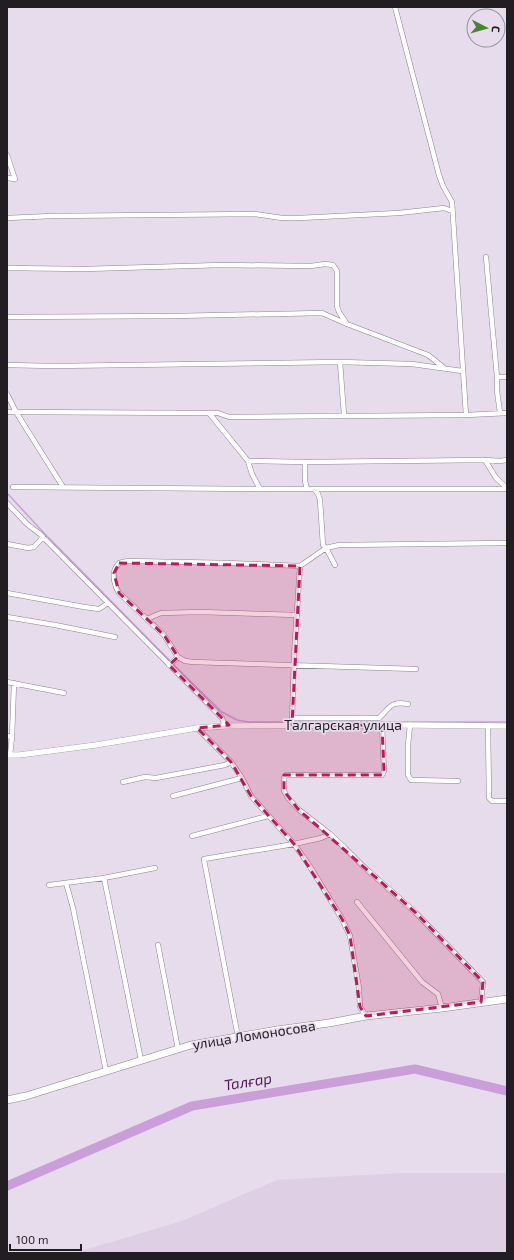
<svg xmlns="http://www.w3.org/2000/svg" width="514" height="1260" font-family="'Exo 2',sans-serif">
  <rect width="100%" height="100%" fill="#e7dcec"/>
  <path fill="#dfcfe5" d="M400,1173H507V1253H74L182,1221L277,1180Z"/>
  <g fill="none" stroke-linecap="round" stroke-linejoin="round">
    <path stroke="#ca9ed9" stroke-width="1.5" d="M7,493L44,533L188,679L222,712L237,720L248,722H507"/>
    <path stroke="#ca9ed9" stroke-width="9" d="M7,1186L192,1106L415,1069L507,1091"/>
    <g stroke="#8d8391" stroke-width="5.5">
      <path id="minor" d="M395,7L439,175L443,186L452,202L466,415
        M7,155L15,179L7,178
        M7,218L52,216L255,214L282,218H299L399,213L444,208L452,211
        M486,257L497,377V391L500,413
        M7,268L84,269L222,265L311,266L325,264L333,265L337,271V306L339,312L347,324
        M7,317L175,316L322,313L347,324L428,355L443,367
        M340,362L344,415
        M7,365L54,366L340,362L412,364L462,371
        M497,377H507
        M7,394L16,412L63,487
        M7,412L209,413H218L229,417L466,415L507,413
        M209,413L248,461L305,462L485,460L496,478L507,488
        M485,460L500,461L507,460
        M248,461L252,474L260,489
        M305,462V481L307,489
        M13,487L268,489H507
        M314,489L318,494L320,500L323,545L326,548L335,565
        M7,503L27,524L40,534L222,718L225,726
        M7,544L28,548L34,547L43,537
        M7,593L84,607L99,609L108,603
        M7,617L55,625L115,637
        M147,619L161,613L201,612L297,615
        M178,657L164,635L119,593C115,587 112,576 115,569C116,567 118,565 119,563L128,561L228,563L300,566
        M169,665L178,657L185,661L193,662L416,669
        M7,682L64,693
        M292,718H379C391,707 390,701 408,704
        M292,725L294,655L300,566L326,548L339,545L507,543
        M382,725L384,771L382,775H286L284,778V791L288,798L298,809L330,834L345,848L364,867L415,912L483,982L481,1002
        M410,725L408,745V775L411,780L458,781
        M488,726L489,798L492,801H507
        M197,728L231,762L242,778L251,796L294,844L204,859V860L238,1037
        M7,736L12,737L10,755
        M12,737L14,683
        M123,782L145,777L156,778L225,765L231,762
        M173,796L242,778
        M330,834L321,838L294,844L309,865L342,919L350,936L359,988L360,1007L366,1016
        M192,836L268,816
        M104,878L155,868
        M66,883L73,908L106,1071
        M49,885L104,878L141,1060
        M357,902L422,982L438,994L442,1008
        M158,945L178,1049"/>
    </g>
    <g stroke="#8d8391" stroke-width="6">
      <path id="tertiary" d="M7,755H19L96,745L197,728L225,726L410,725L507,726"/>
    </g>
    <g stroke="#8d8391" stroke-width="8">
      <path id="primary" d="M7,1100L26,1096L191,1045L277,1030L329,1023L366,1016L442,1008L507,999"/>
    </g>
    <use href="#minor" stroke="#fff" stroke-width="4.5"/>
    <use href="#tertiary" stroke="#fff" stroke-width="5.5"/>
    <use href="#primary" stroke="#fff" stroke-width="7"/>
  </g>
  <path fill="#c2185b" fill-opacity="0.2" stroke="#c2185b" stroke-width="3" stroke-dasharray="8 5" stroke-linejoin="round" d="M119,563L300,566L292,725H382L384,771L382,775H284V791L298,809L415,912L483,982L481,1002L366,1016L360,1007L350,936L342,919L294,844L251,796L231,762L197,728L229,725L169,665L178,657L164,635L119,593L114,573Z"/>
  <g text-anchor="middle" stroke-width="3.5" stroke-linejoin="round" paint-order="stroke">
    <g font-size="14" fill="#221d23" stroke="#e7dcec">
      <text x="343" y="730">Талгарская улица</text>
      <text transform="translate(254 1035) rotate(-9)" y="5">улица Ломоносова</text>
    </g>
    <g font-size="15" font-style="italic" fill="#4f1a5f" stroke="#e7dcec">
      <text transform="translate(248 1082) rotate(-9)" y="5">Талғар</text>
    </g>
  </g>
  <rect width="514" height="1260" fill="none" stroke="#221d23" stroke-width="16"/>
  <g transform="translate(486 28) rotate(96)"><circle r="19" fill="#e7dcec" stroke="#98909c"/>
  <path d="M0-3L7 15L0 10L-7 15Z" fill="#478729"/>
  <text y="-6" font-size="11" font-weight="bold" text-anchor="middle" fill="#221d23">С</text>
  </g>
  <path d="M10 1244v6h71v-6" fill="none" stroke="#221d23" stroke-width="2"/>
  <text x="16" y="1244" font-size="12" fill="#221d23" stroke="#e7dcec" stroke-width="3" paint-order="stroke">100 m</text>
</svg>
